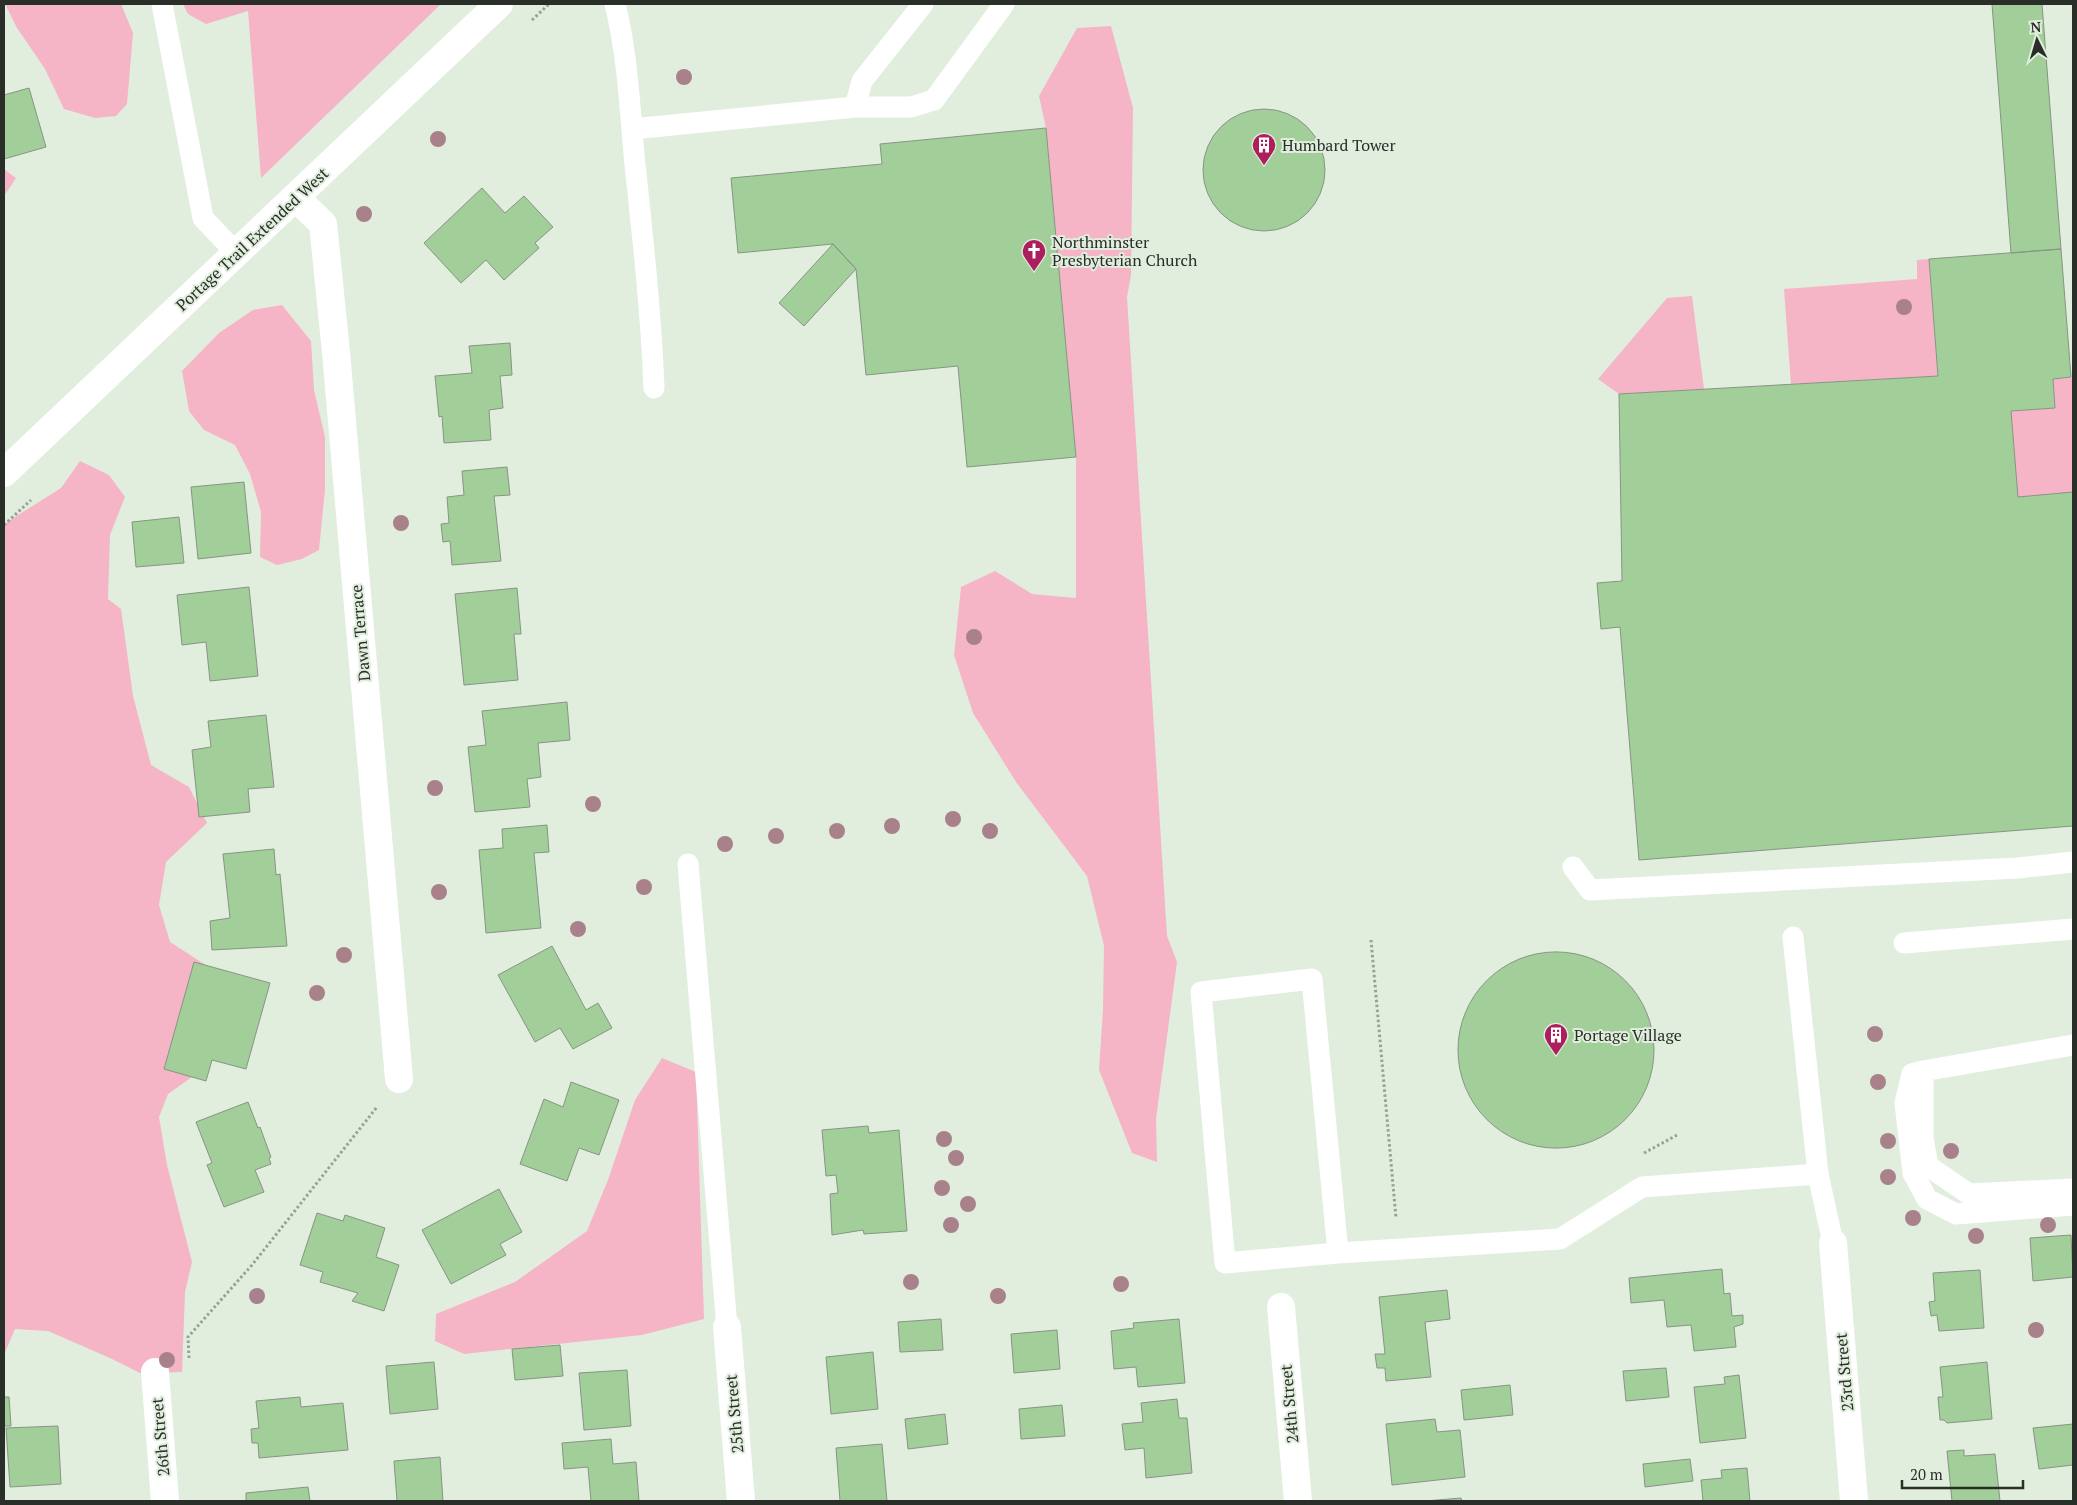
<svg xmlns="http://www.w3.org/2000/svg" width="2077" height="1505" font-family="'PT Serif',serif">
  <rect width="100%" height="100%" fill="#e1eede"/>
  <path fill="#f5b5c7" d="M5,4H121L133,33L127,104L116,116L95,118L64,109L45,69L17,28Z
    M183,4H441L261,178L248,11L206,24L188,14Z
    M1111,26L1133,108L1131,275L1127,297L1167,936L1177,962L1156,1119L1157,1162L1132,1153L1099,1070L1103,1009L1104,946L1087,876L1016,782L973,713L954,655L961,587L995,571L1032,594L1076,598V457L1046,128L1039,96L1077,28Z
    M4,169L16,178L4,196Z
    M1929,259L1938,376L1791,384L1784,289L1917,279V260Z
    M1692,296L1704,389L1619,394L1598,379L1667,298Z
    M282,305L311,341L314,390L325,437V489L319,550L302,559L277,565L260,557L261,512L250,474L235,445L204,430L189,411L182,371L219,333L253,310Z
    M2071,377L2073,379V492L2018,497L2011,411L2055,408L2053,379Z
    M80,461L109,475L125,497L110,535L108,599L121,609L133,696L151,765L189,787L207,823L166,862L159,905L170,942L215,971L209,1065L168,1094L159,1117L167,1165L192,1262L185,1292L182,1372L140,1373L110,1358L48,1331L15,1329L4,1355V524L61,488Z
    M662,1058L696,1072L704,1319L642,1335L464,1354L435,1341L436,1314L515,1282L587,1231L608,1180L635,1100Z"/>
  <path fill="#a1ce99" stroke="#889485" d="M1992,4H2042L2061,249L2011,253Z
    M29,88L46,147L4,159V95Z
    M1203 170a61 61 0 1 1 122 0a61 61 0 1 1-122 0Z
    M1046,128L1076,457L967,467L958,366L866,375L856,269L833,244L738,253L731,178L882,164L880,144Z
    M482,188L505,213L524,196L553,227L535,243L539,248L504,280L486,260L461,283L424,243Z
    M833,244L856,269L804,326L779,303Z
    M2061,249L2071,377L2053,379L2055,408L2011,411L2018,497L2073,492V826L1639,860L1620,627L1601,629L1597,583L1622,581L1619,394L1938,376L1929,259Z
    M510,343L512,375L500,376L503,408L489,410L491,440L444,443L442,416L439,417L435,376L472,373L469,346Z
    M507,467L510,495L494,496L501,561L452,565L450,541L443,542L441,524L449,523L447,497L464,495L462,471Z
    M244,482L251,553L198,559L191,487Z
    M179,517L184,563L136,567L132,522Z
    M249,587L258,676L210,681L206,642L182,645L177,595Z
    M517,588L521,634H514L518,680L464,685L455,594Z
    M567,702L570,740L538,743L541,777L527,779L530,807L475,812L468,747L486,745L482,711Z
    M266,715L274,787L248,789L250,812L199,817L192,750L211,747L208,721Z
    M547,825L549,852L534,853L541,928L486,933L479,850L503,848L502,829Z
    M274,849L276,875L280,874L287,946L212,950L210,921L230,918L223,854Z
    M552,946L586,1010L598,1003L612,1028L573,1049L560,1028L535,1042L498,975Z
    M1458 1050a98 98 0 1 1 196 0a98 98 0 1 1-196 0Z
    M194,962L270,983L246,1069L212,1060L206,1081L164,1069Z
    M571,1082L619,1100L599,1155L579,1148L567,1181L520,1164L544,1099L563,1107Z
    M248,1102L258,1128L260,1127L271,1157L269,1158L271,1164L255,1170L264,1192L224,1207L207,1165L212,1163L196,1122Z
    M868,1126L869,1133L899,1130L907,1231L864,1234L863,1230L832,1235L830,1194L838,1193L836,1175L826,1176L822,1130Z
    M499,1189L522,1232L500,1244L506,1255L451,1284L422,1230Z
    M317,1213L343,1221L345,1215L385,1228L376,1257L399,1265L384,1311L352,1301L358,1293L320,1282L323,1272L300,1265Z
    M2071,1235L2073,1277L2033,1281L2030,1238Z
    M1722,1269L1724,1294L1730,1293L1732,1316L1743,1315V1324L1734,1327L1736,1347L1694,1351L1691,1325L1667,1327L1664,1300L1631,1303L1629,1278Z
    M1980,1270L1984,1328L1939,1331L1937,1315L1931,1316L1929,1302L1935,1301L1933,1273Z
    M1447,1290L1450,1319L1425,1322L1431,1377L1386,1381L1385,1368H1377L1375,1354H1385L1379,1297Z
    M941,1319L943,1350L900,1352L898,1322Z
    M1179,1319L1185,1383L1138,1387L1136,1367L1114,1369L1111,1331L1134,1328L1133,1323Z
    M1057,1330L1060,1369L1014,1373L1011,1334Z
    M560,1345L563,1376L515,1380L512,1349Z
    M873,1352L878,1409L831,1414L826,1357Z
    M434,1362L438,1409L390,1414L386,1366Z
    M1987,1362L1992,1419L1947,1423L1944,1420H1940L1938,1397H1943L1940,1367Z
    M1666,1368L1669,1397L1626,1401L1623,1371Z
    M627,1370L631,1426L584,1430L579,1373Z
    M1739,1375L1746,1438L1700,1443L1694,1387L1725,1384L1724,1377Z
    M1510,1385L1513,1415L1464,1420L1461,1390Z
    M4,1397H9L11,1426H4Z
    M300,1397L301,1407L343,1403L348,1450L259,1458L258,1443H252L251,1429L259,1428L256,1401Z
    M1177,1399L1179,1418H1187L1192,1473L1146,1478L1144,1448L1125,1450L1122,1424L1143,1422L1141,1403Z
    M1062,1405L1065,1436L1021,1439L1019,1409Z
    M945,1414L948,1444L908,1449L905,1419Z
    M1435,1419L1437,1432L1460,1430L1465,1477L1392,1485L1386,1424Z
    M2073,1424V1465L2039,1469L2033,1428Z
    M58,1426L61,1484L10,1487L6,1428Z
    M611,1439L613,1464L636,1462L639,1501H591L588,1467L564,1469L562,1443Z
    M882,1444L887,1501H840L836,1448Z
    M1964,1450V1456L1995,1454L2000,1501H1952L1947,1451Z
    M440,1457L443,1501H397L394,1461Z
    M1690,1459L1693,1481L1645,1487L1643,1464Z
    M1747,1468L1750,1501H1703L1701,1480L1722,1478L1721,1470Z
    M308,1487L310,1501H246V1493Z
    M1461,1498L1462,1501H1425Z"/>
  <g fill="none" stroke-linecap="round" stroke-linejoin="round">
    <path stroke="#97a195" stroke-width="3" stroke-dasharray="2.5 2.5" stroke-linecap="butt" d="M532,20L549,4
      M4,525L31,500
      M1371,940L1396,1218
      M1644,1153L1679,1134
      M189,1358L188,1337L252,1265L377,1107"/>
    <path stroke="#fff" stroke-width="21" d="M162,4L203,218L237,254
      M615,4C628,56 630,112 635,165C643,239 651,313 654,388
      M855,107L862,81L923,4
      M632,129L855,107H911L934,100L1004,4
      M688,864L727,1327
      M1573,867L1590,890L2018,868L2073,862
      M1793,937L1818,1174
      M1904,943L2073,929
      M2073,1045L1923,1071L1912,1074L1905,1103L1913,1173L1927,1199L1956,1214L2073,1205
      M1923,1071V1138L1928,1166L1969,1194L2073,1189
      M1338,1253L1312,979L1201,992L1225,1263L1338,1253L1560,1239L1642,1187L1818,1174L1833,1243"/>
    <path stroke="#fff" stroke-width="28" d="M296,198L323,224L336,352L399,1079
      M1833,1243L1854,1501
      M1281,1307L1298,1501
      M727,1327L741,1501
      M155,1372L165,1501"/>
    <path stroke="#fff" stroke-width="28" d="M4,473L499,4"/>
  </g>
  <g fill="#a8818b">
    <circle cx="684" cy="77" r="8"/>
    <circle cx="438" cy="139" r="8"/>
    <circle cx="364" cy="214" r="8"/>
    <circle cx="1904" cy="307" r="8"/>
    <circle cx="401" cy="523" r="8"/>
    <circle cx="974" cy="637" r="8"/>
    <circle cx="435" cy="788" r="8"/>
    <circle cx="593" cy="804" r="8"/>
    <circle cx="953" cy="819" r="8"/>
    <circle cx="892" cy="826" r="8"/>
    <circle cx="837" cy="831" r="8"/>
    <circle cx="990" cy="831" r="8"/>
    <circle cx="776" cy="836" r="8"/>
    <circle cx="725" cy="844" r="8"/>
    <circle cx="644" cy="887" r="8"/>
    <circle cx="439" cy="892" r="8"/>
    <circle cx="578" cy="929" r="8"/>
    <circle cx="344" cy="955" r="8"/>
    <circle cx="317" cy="993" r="8"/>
    <circle cx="1875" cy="1034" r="8"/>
    <circle cx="1878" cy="1082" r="8"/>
    <circle cx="944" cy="1139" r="8"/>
    <circle cx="1888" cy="1141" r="8"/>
    <circle cx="1951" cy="1151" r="8"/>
    <circle cx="956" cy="1158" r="8"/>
    <circle cx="1888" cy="1177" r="8"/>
    <circle cx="942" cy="1188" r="8"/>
    <circle cx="968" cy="1204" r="8"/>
    <circle cx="1913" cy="1218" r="8"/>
    <circle cx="951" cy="1225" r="8"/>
    <circle cx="2048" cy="1225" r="8"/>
    <circle cx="1976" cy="1236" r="8"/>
    <circle cx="911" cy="1282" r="8"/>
    <circle cx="1121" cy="1284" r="8"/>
    <circle cx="257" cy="1296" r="8"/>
    <circle cx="998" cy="1296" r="8"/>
    <circle cx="2036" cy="1330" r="8"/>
    <circle cx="167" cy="1360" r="8"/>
  </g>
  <defs>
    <g id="building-pin" transform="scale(1.25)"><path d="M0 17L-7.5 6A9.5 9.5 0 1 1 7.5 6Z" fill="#ac1f5d" stroke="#e1eede"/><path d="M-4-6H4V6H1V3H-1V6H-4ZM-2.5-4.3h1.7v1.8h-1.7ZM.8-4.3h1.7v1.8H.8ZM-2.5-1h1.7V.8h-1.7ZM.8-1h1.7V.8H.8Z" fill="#fff"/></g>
    <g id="church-pin" transform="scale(1.25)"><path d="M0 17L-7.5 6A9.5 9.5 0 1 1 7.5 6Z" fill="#ac1f5d" stroke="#e1eede"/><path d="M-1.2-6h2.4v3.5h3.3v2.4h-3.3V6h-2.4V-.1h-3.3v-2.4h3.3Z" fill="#fff"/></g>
  </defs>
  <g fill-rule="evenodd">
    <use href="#building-pin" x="1264" y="145"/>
    <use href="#church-pin" x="1034" y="251"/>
    <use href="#building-pin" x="1556" y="1035"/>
  </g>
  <g text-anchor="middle" stroke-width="4" stroke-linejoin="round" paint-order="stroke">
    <g font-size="16" fill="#292e28" stroke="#e1eede" text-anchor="start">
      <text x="1282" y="151">Humbard Tower</text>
      <text x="1052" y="248">Northminster<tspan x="1052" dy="18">Presbyterian Church</tspan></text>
      <text x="1574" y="1041">Portage Village</text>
    </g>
    <g font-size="16" fill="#292e28" stroke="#e1eede">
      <text transform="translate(252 239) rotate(-43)" y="6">Portage Trail Extended West</text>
      <text transform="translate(360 633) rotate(-95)" y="6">Dawn Terrace</text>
      <text transform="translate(1844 1372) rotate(-95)" y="6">23rd Street</text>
      <text transform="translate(1289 1404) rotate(-95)" y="6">24th Street</text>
      <text transform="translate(734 1414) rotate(-95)" y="6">25th Street</text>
      <text transform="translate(160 1437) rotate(-95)" y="6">26th Street</text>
    </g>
  </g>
  <rect width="2077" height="1505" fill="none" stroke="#292e28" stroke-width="10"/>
  <g transform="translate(2037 40) rotate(355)" stroke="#e1eede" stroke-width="4" paint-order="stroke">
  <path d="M0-4L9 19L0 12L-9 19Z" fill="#292e28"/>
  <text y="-8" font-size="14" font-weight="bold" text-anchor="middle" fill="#292e28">N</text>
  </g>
  <path d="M1902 1480v8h121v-8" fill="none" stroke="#292e28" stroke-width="2.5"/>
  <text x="1910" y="1480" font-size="15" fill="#292e28" stroke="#e1eede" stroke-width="4" paint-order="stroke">20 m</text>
</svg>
